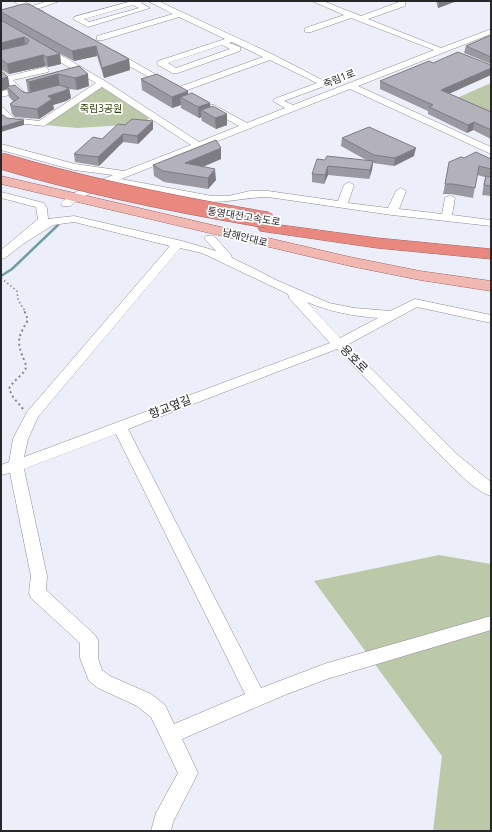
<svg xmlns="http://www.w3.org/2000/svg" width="492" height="832" font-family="'Open Sans','Noto Sans KR',sans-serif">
  <rect width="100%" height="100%" fill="#eceff9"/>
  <path fill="#bcc9a8" d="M491,83V119L450,101Z
    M101,86L148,116V120L142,124L77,128L44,125Z
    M439,555L491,564V831H433L442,756L314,581Z"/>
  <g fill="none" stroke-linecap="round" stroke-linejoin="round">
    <path stroke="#6f9ea1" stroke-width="2.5" d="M1,276L12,269L58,225"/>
    <g stroke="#8a8b95" stroke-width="1">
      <path id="minor" d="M13,1H23L32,6L48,1H60L37,9L43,11V15H37L30,11L1,19V15L24,8Z
        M132,1H144L141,3L150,8L88,27L73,19L74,17ZM133,5L139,8L89,22L84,19Z
        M148,1H158L274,55L328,83L327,85L284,101L293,105L434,50L351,18L311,32H305V28L344,15L312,1H323L361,16L399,2H405V6L368,19L441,48L491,29V34L358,86L491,147V154L350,89L121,179L212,196H228L250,191H268L338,201L344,185L349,182L354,185L348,203L388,208L396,191L401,188L406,191L399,209L442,214L445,198L450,195L455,198L452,215L491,220V226L392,215L268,197C249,197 231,202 212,202L111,183L79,199L70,206H62L61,204C70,192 98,181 113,175L74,170L1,150V144L75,164L124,171L191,145L102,87L44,126L8,122L1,115V107L4,108L14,118L39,121L96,83L41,51V47H47L105,81L199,142L239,126L208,109L206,107L208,105H214L247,123L285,108L273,101L274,99L317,83L270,60L182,92H176L175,90L176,88L263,57L232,42L229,43L240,47V51L178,73H172L158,65L157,63L158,61L225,39L179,17L103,40H97V36L173,14ZM222,45L230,49L176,68L168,63Z
        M109,51H115L174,85L173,87H167L109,55Z
        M45,67L49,70L48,72L13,80L23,90L22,92L1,97V91L13,89L1,78V70L9,76Z
        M1,192L44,203L47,208L48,219L74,216L182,241L216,251L204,238L206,236H214L231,255L232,258L257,270L276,280L329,303L354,308L390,311L415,299L491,315V323L417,307L347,345L459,456L491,482V496C475,491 461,475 449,464L337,349L128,429L261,688L327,663L491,616V630L327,679L287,694L182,739L198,773L173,822L171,831H151L156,813L178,773L151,717L137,706L98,688L89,681L80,658V643L31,598L29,593L31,576L10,473L1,475V465L9,462L13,439L27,412L170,246L74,222L53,225L23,244L5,258L1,259V250L38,219L36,207L1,198ZM180,248L202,253L288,294L289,298L330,343L24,457L28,439L38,417ZM307,302C330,312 353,316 378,318L340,338ZM116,434L245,694L174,724L165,705L151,694L110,676L102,670L98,658V640L95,635L46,590L47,576L24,469Z"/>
    </g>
    <g stroke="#a46662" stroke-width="1">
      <path id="major" d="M1,176L350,257L420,271L491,281V291L420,280L350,266L1,184Z"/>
    </g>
    <g stroke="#a46662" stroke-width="1">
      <path id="highway" d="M266,223L377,238L491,249V259L377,248L260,231L258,228L260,225Z"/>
    </g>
    <path stroke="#85878e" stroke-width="1.5" stroke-dasharray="1.5 2.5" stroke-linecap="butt" d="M1,278L17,291L18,300L25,311"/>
    <path stroke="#85878e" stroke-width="2" stroke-dasharray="2 3" stroke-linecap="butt" d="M23,409L13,397L9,389C12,381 26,373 26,367C26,363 23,358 22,355C16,339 20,334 28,320L24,310"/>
    <use href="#minor" fill="#fff" fill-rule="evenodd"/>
    <use href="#major" fill="#f1b8b2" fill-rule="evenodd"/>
    <use href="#highway" fill="#e8887f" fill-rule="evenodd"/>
    <g stroke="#a46662" stroke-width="17" stroke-linecap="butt">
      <path id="highway-bridge" d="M1,161C88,187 177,205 267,220"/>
    </g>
    <use href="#highway-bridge" stroke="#e8887f" stroke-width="16"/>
  </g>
  <path fill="#9a98a1" d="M436,1H457L438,8Z
    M1,10L129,59L130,70L104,78L97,56L74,61L53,50L60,54L61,64L48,67L45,66L9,74L1,69Z
    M491,35V64L464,53L466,46Z
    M79,66L89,86L77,90L69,89L71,98L66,101L53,105L54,109L39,119L15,117L12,114L10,104L13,101L9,97L7,89L1,91V71L8,77L9,86L28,93H29L28,92L26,80Z
    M141,79L188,94L210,107L227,125L216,129L202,121L201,117L199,118L181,108V105L172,108L142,90Z
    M380,81L449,94L491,112V139L473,130L467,133L428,114V111L380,89Z
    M153,121V129L138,144L123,142L99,166L75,162L74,154L102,139L125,125Z
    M342,138L414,156L394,166L373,163L372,170L369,179L328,175L324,184L312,182V174L325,160L368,161L341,146Z
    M464,158L491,159V196L482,195L485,177L477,175L473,198L451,194H443L445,184Z
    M221,159L203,167L216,180L208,189L164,182L154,176L153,165Z"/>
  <path fill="#7d7c83" d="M439,1H457L438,8Z
    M24,37L26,48L1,53V43Z
    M96,46L97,56L74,61L72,51Z
    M60,54L61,64L48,67L47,57Z
    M43,55L45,66L9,74L7,64Z
    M129,59L130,70L104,78L102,68Z
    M491,68V75L440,98L441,90Z
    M58,74L60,87L31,94L29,82Z
    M88,74L89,86L77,90L75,78Z
    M8,77L10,88L7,87V89L1,91V79Z
    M69,88L71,98L66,101L53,105L54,109L39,119L37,109L48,96Z
    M188,91V101L180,97L181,105L172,108V97Z
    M210,103L211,114L201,110V117L199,118L198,107Z
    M227,114V125L216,129L215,118Z
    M24,120V125L1,132V127Z
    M153,121V129L138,144L137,136Z
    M474,122L473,130L467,133L468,125Z
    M123,134V142L99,166L98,157Z
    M221,148V159L185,174V163Z
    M416,148L414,156L394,166L395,158Z
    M373,161L372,170L369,179L370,170Z
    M328,166V175L324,184L325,175Z
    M215,169L216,180L208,189V178Z"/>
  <path fill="#b3b1bb" stroke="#7d7c83" d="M23,4H29L129,59L102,68L96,46L72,51L1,12V10Z
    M1,20L60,54L47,57L43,55L7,64L1,59V50L27,44L29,40L24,37L1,43Z
    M491,35V57L466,46Z
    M458,52L491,65V68L441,90L491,112V130L474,122L468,125L429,107L433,105L380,81L429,61L433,63Z
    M79,66L88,74L75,78L58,74L29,82L26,80Z
    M1,71L8,77L1,79Z
    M157,74L188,91L172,97L141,79Z
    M15,85L23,92L28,93L59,85L69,88L64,91L48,96L52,99L37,109L13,106L10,104L19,98L7,87Z
    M192,93L210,103L198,107L180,97Z
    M213,106L227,114L215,118L201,110Z
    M3,115L7,118L24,120L1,127V116Z
    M132,119L153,121L137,136L123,134L98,157L74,154L93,137L102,139L118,124L125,125Z
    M369,127L416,148L395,158L374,155L342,138Z
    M216,140L221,148L185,163L215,169L208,178L163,171L153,165Z
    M476,152L491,159V169L479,166L475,188L453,184H445L449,162L461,157L464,158Z
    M327,156L373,161L370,170L328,166L325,175L312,174L317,159L325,160Z
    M486,176L491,177V186L484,185Z"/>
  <g text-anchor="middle" stroke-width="3.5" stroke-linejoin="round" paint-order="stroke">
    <g font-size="10" fill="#26272b" stroke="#fff">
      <text transform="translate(339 78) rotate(-22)" y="4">죽림1로</text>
      <text transform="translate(244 216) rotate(9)" y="4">통영대전고속도로</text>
      <text transform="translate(245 237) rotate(14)" y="4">남해안대로</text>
    </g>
    <g font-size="10" fill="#314209" stroke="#fff">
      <text x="101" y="112">죽림3공원</text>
    </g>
    <g font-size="12" fill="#26272b" stroke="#fff">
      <text transform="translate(354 359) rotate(45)" y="4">용호로</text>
      <text transform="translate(170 407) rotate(-21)" y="4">향교옆길</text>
    </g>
  </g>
  <rect width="492" height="832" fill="none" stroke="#26272b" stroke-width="4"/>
</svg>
